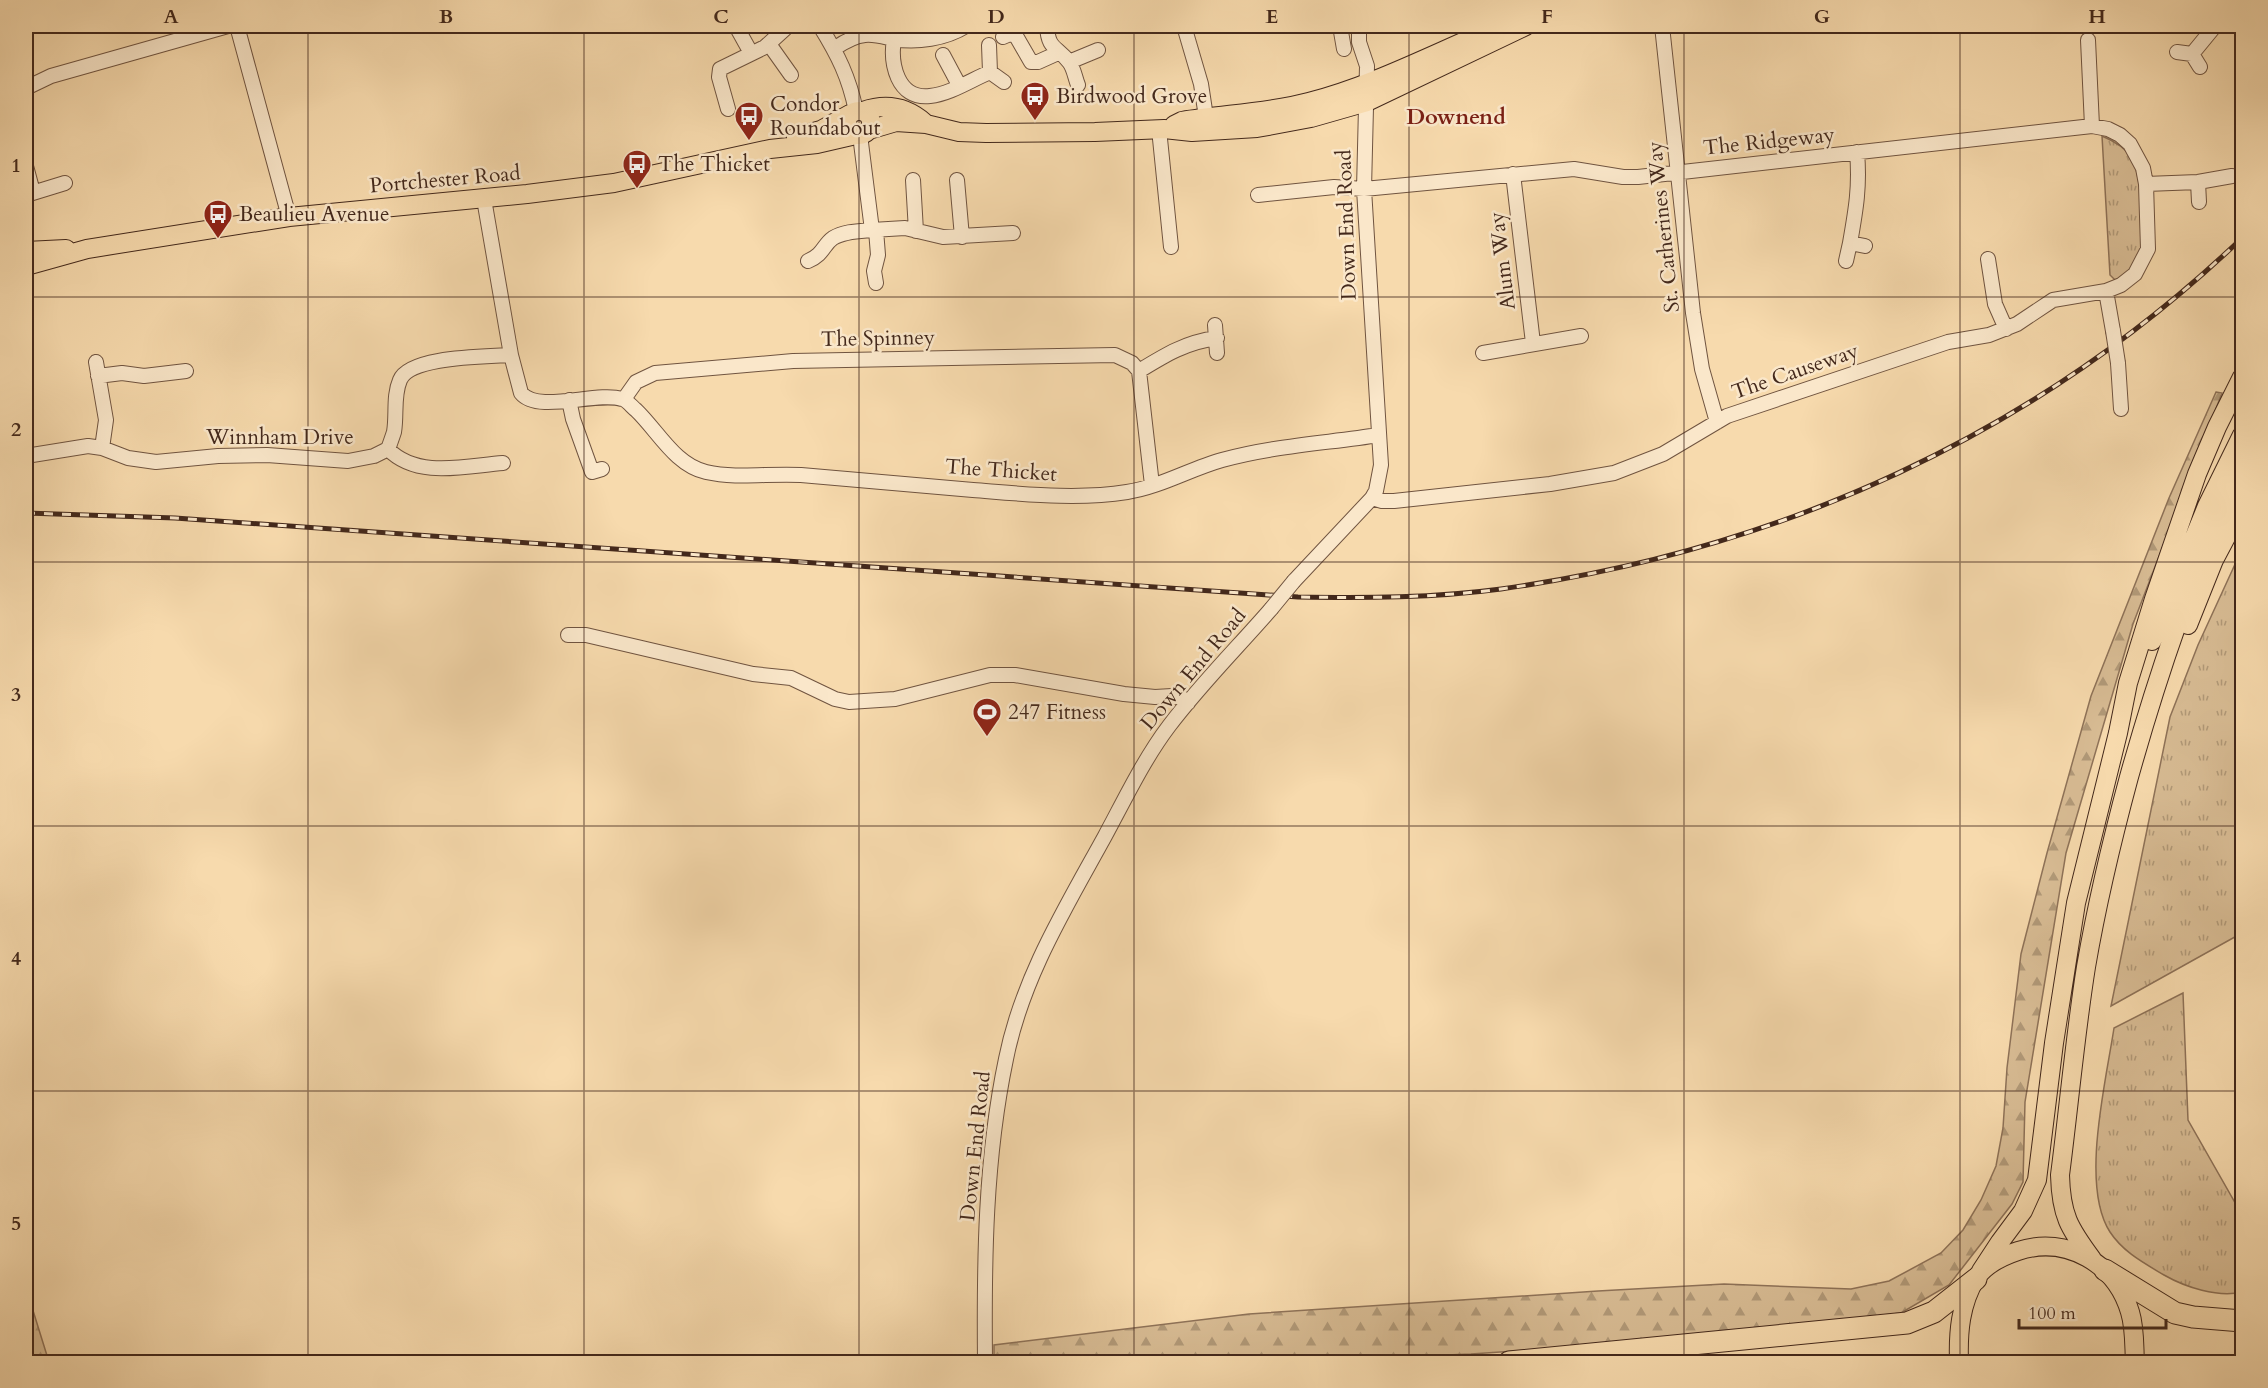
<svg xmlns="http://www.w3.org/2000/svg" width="2268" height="1388" font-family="Cardo,serif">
  <defs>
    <pattern id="grass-tufts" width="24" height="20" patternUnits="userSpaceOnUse" patternTransform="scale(1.5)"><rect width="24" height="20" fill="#d8bc94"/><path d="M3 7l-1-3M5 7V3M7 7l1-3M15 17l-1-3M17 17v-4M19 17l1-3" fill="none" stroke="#b19978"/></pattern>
    <pattern id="forest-firs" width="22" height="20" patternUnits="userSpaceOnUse" patternTransform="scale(1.5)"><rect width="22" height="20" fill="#d8bc94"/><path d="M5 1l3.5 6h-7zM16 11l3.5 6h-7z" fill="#b19978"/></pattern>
  </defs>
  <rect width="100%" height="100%" fill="#f7daad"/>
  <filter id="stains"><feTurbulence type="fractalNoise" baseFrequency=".00333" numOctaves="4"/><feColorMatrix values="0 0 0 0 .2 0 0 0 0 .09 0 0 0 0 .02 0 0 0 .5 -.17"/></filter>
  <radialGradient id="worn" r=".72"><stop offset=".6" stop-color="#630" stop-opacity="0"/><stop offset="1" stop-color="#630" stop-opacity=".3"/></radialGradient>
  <path fill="url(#grass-tufts)" stroke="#8e7258" stroke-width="1.5" d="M2102,136C2114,141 2125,147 2132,158C2139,171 2147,232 2145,246C2143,260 2128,276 2115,280L2110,275Z
    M2242,549V933L2111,1006L2170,717L2198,645Z
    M2183,993L2188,1120L2242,1215V1292C2218,1298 2185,1287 2164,1275C2144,1263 2123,1252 2110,1232C2080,1186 2106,1081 2114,1028Z"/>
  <path fill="url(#forest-firs)" stroke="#8e7258" stroke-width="1.5" d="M2216,392L2222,393L2133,624L2066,853L2025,1102L2023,1182L2012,1204L1949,1285L1901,1313L1646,1342L1471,1354L1276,1362H994V1345L1249,1314L1598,1291L1724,1284L1851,1289L1889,1281L1941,1253L1963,1230L1981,1200L1996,1166L2003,1128L2007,1068L2021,954L2047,853L2091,696L2169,498Z
    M26,1288L49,1362H30L26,1347Z"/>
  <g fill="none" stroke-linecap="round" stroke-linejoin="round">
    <g stroke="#705440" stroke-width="16">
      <path id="minor" d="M237,26L289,217
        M736,26L751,53
        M820,26C838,55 849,77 856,111
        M1047,26C1048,50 1057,46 1069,62C1074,68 1075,78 1078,85
        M1184,26L1201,84L1206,117
        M1340,26L1344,49
        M1662,26L1693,313L1702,369L1717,422
        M1003,37L1010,34L1016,36L1031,62H1038L1058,53
        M894,39C890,63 897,100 930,96C950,94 971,80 990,72
        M2088,40L2092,126
        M769,44L791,75
        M989,45L990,72L1004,82
        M835,48C844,42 854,36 865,35C875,34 884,37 893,39C917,43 945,39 966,26
        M2177,52L2192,54L2215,26
        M2192,54L2200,67
        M943,55L959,85
        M1069,62L1098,50
        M26,88L51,76L228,26
        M728,109L719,77L720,69L765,47L788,26
        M1159,129L1171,247
        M860,135L872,230L905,228L943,237L1013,233
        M1857,152C1860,186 1856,209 1850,243L1865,246
        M26,166L33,192
        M1513,174L1533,343
        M913,180L916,231
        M957,180L962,237
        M2198,182L2199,202
        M2146,184L2198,182L2232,176
        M26,195L65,183
        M1258,195L1334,187L1364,189L1574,169L1623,177H1638L2092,126L2108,129L2120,135L2130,144L2143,168L2146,184L2148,249L2135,274L2121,285L2106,291L2053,300L2017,324L1989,335L1948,342L1727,416L1663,454L1614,473L1550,484L1394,501H1382L1372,498
        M484,199L511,355L521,393C538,414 596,391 622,399C627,400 632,407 636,410C658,431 675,465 706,472C737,479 770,473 801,475C859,480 916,485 973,490C1024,494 1077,500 1127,492C1160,487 1190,469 1222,460C1272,446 1327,443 1379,435
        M1988,259L1995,304L2006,329
        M808,261C824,254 823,245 833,238C844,231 860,231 872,230
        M1846,261L1850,243
        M876,283L874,271L878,255L876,230
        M2106,291L2113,331
        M1215,325L1217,353
        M1483,353L1581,336
        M96,362L106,420L102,448
        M2118,363L2121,409
        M1139,371L1152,485
        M98,376L122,373L144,376L186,371
        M624,399L636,382L655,373L793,361L1115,355L1132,363L1139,371C1165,355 1186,342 1217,338
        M569,400L573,419L592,472L602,469
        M388,449C417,479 465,466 503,463
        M26,456L88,446L102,448L128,458L156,462L218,456L267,455L348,461L374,456L388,449C390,444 392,438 394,432C397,415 393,396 400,380C410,356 486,357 511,355
        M1294,581L1372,498L1376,491L1381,465L1364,189L1367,66L1359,42V26
        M568,635H586L753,674L791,678L835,699L849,702L895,699L990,675H1015L1124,694L1155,697L1172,696L1182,698L1188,703
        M985,1362C984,1261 985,1159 1006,1059C1022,978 1066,907 1105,836C1125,799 1144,759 1169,726C1200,685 1237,648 1271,609"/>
    </g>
    <g stroke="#43281b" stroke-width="20">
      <path id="major" d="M847 123a12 12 0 1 1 24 0a12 12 0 1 1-24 0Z
        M863,111C886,103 907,107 925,123
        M1174,125L1182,121C1224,114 1268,113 1309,102C1371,86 1429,56 1488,31
        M869,130L896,122L926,124L959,132L986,133L1095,132L1164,129L1192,132L1257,128L1311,118L1367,102L1526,26
        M796,137L821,130L850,114
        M26,251L66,249
        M26,266L87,249L289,217L527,194L614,183L770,149L817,144L856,135
        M2188,625L2214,560L2242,507
        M2152,641L2207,506L2242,435
        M2092,1259C2069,1228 2061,1215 2060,1175C2069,1106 2075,1036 2086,967C2097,903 2112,840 2129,777C2159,670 2194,566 2242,466
        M1981,1271L2000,1242L2023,1211L2037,1180L2054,1043L2076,903L2118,733L2128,683L2154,599L2197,474L2217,427L2242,377
        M1959,1362C1958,1333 1960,1304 1976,1278C1985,1265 2003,1256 2018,1251C2067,1235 2116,1264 2130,1312C2135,1328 2134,1346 2135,1362"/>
    </g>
    <g stroke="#43281b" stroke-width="23">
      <path id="highway" d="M2105,1270L2175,1313L2193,1317L2242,1321
        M1509,1362L1907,1323L1934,1312L1976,1279"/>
    </g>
    <use href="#minor" stroke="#fae7ca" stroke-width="14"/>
    <use href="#major" stroke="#f7daad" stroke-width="18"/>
    <use href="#highway" stroke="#f7daad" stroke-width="21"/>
    <g stroke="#43281b" stroke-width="5">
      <path id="rail" d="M26,513L175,518L1298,597C1365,598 1434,598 1501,589C1781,550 2037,434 2242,238"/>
    </g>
    <use href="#rail" stroke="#fae7ca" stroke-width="3" stroke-dasharray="9" stroke-linecap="butt"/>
    <g stroke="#705440" stroke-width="16" stroke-linecap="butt">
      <path id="minor-bridge" d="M2113,331L2118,363
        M1271,609L1294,581"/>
    </g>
    <use href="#minor-bridge" stroke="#fae7ca" stroke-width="14"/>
  </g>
  <path fill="none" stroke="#43281b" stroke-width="1.5" stroke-opacity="0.55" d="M308,26V1362M584,26V1362M859,26V1362M1134,26V1362M1409,26V1362M1684,26V1362M1960,26V1362M26,297H2242M26,562H2242M26,826H2242M26,1091H2242"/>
  <defs>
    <g id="bus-pin" transform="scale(1.5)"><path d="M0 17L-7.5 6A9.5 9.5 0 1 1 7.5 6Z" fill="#8f2418" stroke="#fae7ca"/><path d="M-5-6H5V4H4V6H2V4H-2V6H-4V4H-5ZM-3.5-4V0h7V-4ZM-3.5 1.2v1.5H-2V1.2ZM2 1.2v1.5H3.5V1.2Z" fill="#fff"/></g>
    <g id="stadium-pin" transform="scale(1.5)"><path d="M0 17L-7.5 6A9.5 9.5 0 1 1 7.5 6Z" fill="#8f2418" stroke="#fae7ca"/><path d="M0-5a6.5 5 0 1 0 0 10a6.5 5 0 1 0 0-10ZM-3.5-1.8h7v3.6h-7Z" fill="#fff"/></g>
  </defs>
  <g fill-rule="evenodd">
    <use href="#bus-pin" x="1035" y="96"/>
    <use href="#bus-pin" x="749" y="116"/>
    <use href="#bus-pin" x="637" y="164"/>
    <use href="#bus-pin" x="218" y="214"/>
    <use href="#stadium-pin" x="987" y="712"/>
  </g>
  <g text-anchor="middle" stroke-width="5" stroke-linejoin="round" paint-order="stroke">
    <g font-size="21" fill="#43281b" stroke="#fae7ca" text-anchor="start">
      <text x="1056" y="103">Birdwood Grove</text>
      <text x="770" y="111">Condor<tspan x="770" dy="24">Roundabout</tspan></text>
      <text x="658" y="171">The Thicket</text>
      <text x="239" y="221">Beaulieu Avenue</text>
      <text x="1008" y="719">247 Fitness</text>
    </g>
    <g font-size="21" fill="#43281b" stroke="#fae7ca">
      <text transform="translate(1769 141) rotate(-6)" y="7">The Ridgeway</text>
      <text transform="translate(445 179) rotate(-5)" y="7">Portchester Road</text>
      <text transform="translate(1346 225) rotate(-92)" y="7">Down End Road</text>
      <text transform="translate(1663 227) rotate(-96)" y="7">St. Catherines Way</text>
      <text transform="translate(1502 261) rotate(-97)" y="7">Alum Way</text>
      <text transform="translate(878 338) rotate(-1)" y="7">The Spinney</text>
      <text transform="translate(1795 371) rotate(-19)" y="7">The Causeway</text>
      <text x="280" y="444">Winnham Drive</text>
      <text transform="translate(1001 470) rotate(4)" y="7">The Thicket</text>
      <text transform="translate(1193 669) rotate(-50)" y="7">Down End Road</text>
      <text transform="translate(975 1146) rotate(-84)" y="7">Down End Road</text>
    </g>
    <g font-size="22" font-weight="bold" fill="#7a1f14" stroke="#fae7ca">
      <text x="1456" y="124">Downend</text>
    </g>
  </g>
  <rect width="2268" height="1388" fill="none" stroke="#f7daad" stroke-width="66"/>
  <path d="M2019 1319v9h147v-9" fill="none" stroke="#43281b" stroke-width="3"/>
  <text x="2028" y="1319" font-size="18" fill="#43281b" stroke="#fae7ca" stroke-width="4.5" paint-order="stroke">100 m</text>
  <rect x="33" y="33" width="2202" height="1322" fill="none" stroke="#43281b" stroke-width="2"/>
  <g font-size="20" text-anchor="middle" font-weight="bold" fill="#43281b">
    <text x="171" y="23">A</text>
    <text x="446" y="23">B</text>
    <text x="721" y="23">C</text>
    <text x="996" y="23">D</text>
    <text x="1272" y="23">E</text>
    <text x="1547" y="23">F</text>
    <text x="1822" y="23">G</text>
    <text x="2097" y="23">H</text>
    <text x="16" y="172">1</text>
    <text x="16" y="436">2</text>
    <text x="16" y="701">3</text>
    <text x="16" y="965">4</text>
    <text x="16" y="1230">5</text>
  </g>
  <rect width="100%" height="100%" filter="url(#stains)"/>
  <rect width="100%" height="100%" fill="url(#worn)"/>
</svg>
